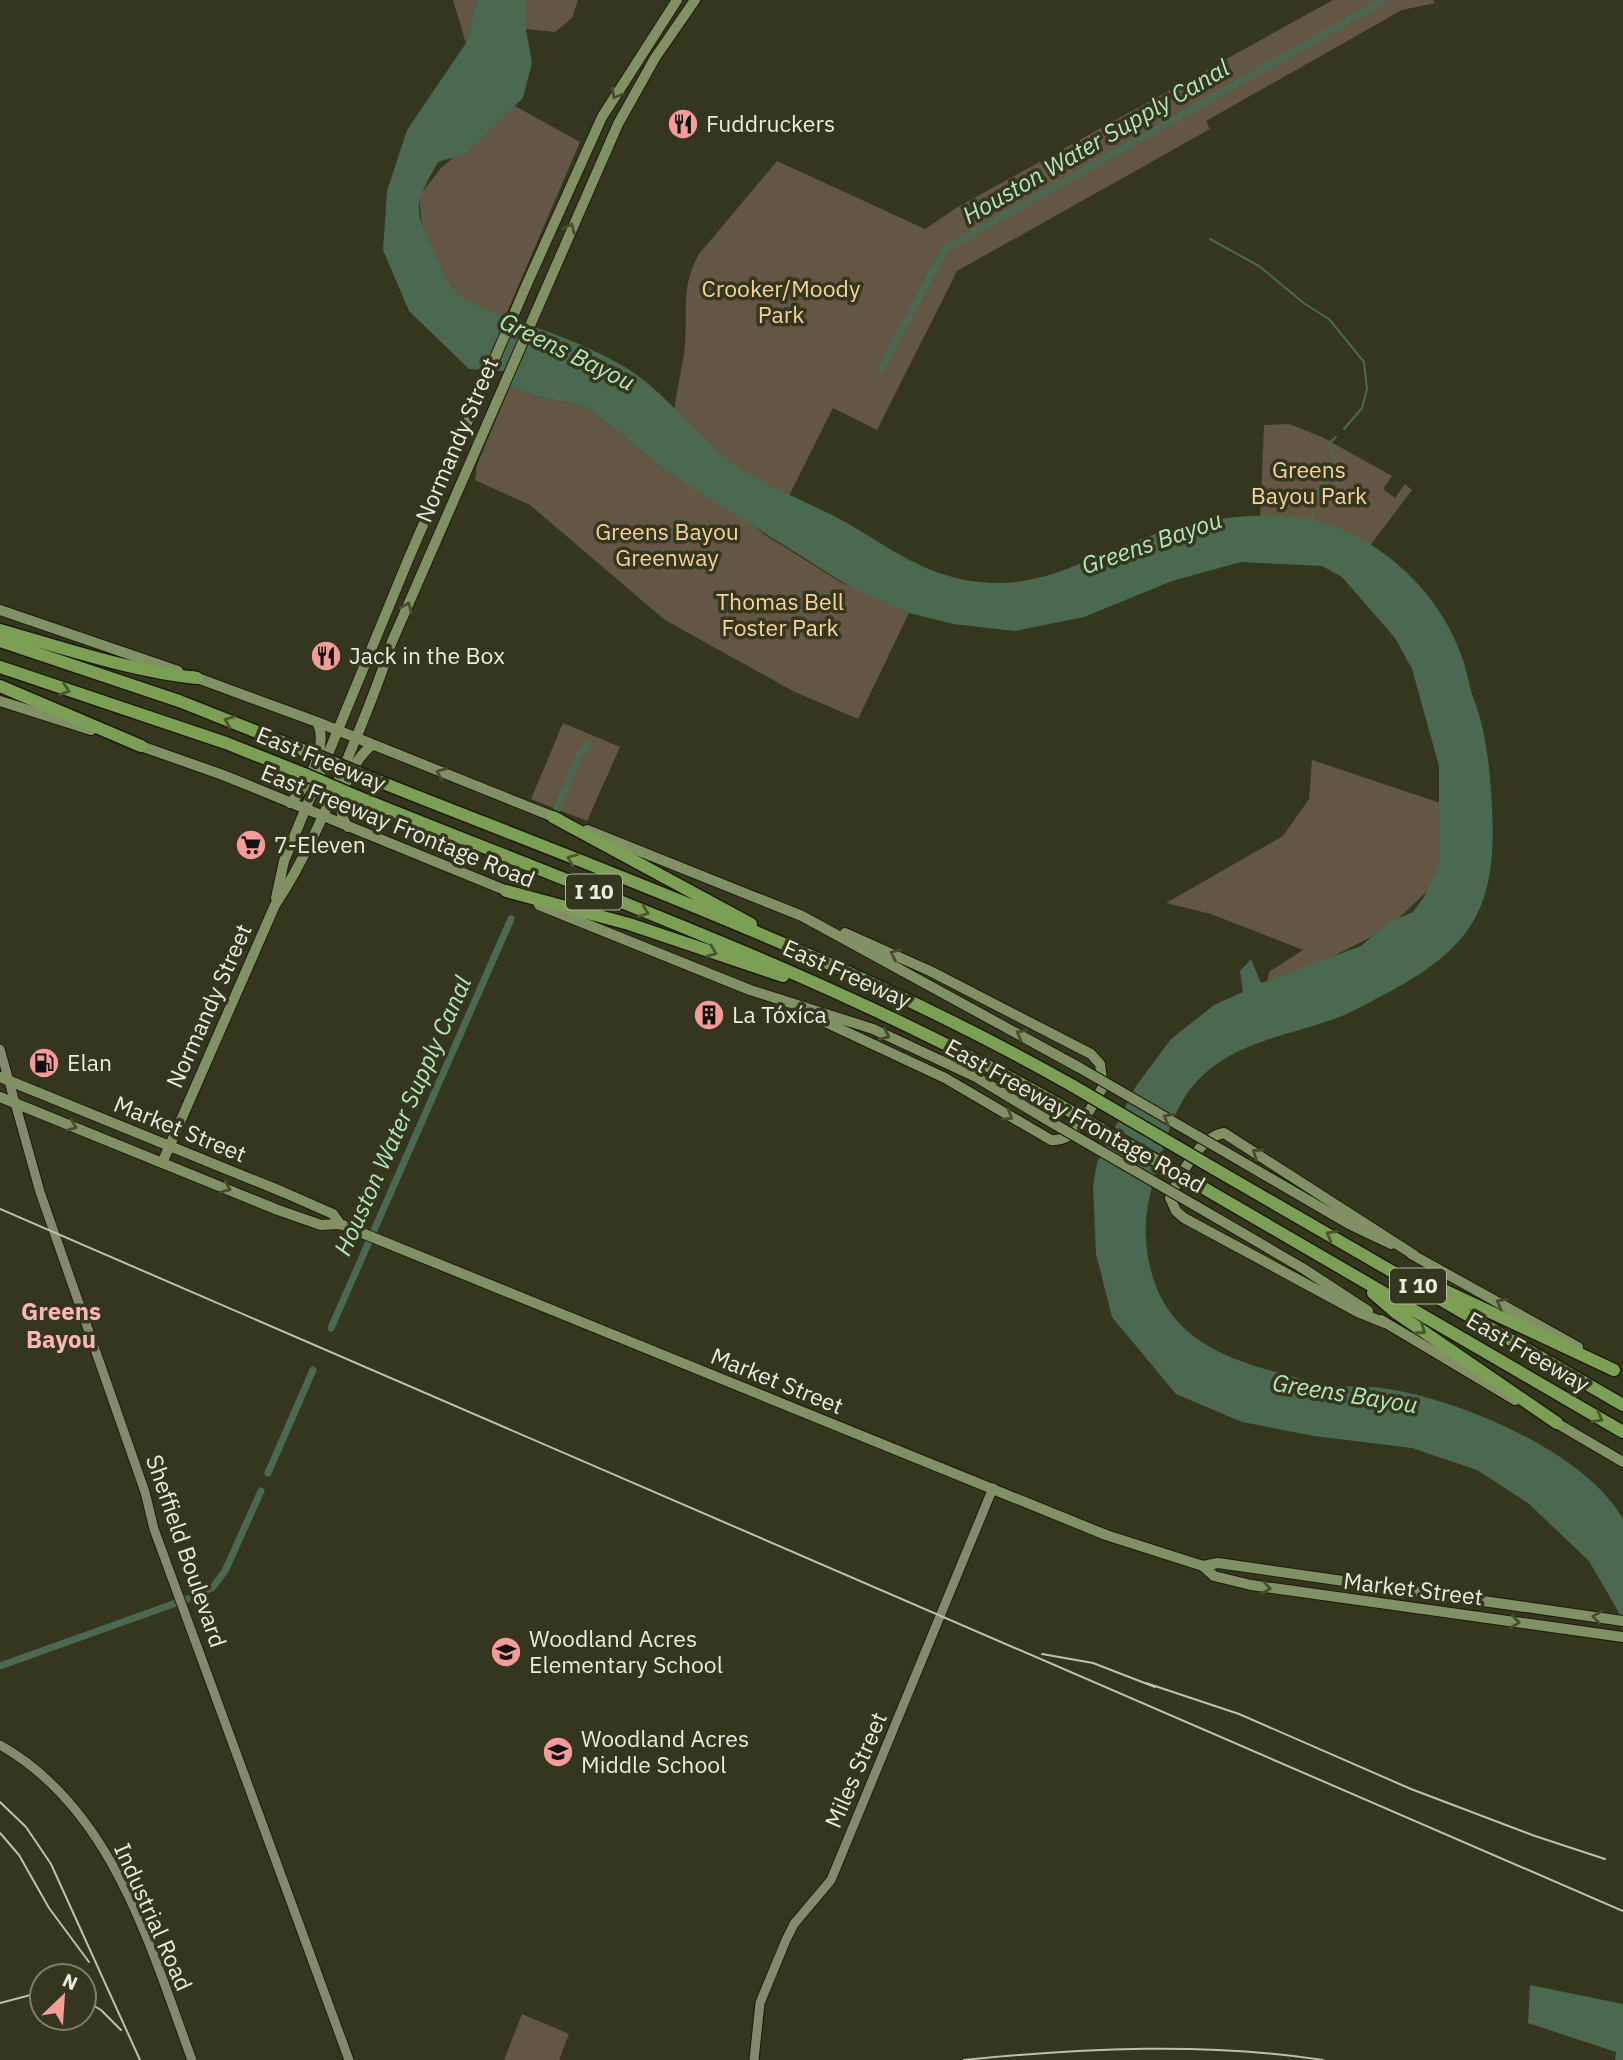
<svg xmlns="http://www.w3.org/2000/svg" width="1623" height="2060" font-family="'IBM Plex Sans',sans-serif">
  <rect width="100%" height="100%" fill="#34361e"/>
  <path fill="#635645" d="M453,0H477L466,43Z
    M526,0H578L572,18L555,32L526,29Z
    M1333,0H1433L1435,3L1402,10L1206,121L1210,129L957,271L877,430L833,408L788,498L739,472L674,417C675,396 681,375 684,353C689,314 679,290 699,254L777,161L925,229L956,208Z
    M515,106L580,142L505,317L466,303L426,266L419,196L441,168Z
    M510,386L535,396L587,407L667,472L743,518L765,535L842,583L909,613L858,719L793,691L665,620L530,505L475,480L477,465Z
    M1289,424L1322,437L1392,476L1383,489L1395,498L1405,484L1412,490L1366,551L1260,523L1264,425Z
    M563,723L620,747L587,821L531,799Z
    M1312,760L1443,804L1438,881L1387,929L1266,990L1269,972L1303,950L1211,914L1166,903L1283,836L1309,799Z
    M522,2014L569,2034L559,2060H504Z"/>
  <path fill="#4b6950" d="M477,0H526V29L532,63L523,98L465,154L438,162C410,211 415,210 438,259C441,267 443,277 449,284C468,308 516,320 543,330C569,339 606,355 628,369C666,393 693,432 727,459C758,484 799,498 834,516C889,545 924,580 992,583C1042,584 1075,565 1119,547C1194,517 1292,497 1365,541C1413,570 1447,611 1464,663C1468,676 1470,690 1475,702C1487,736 1490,771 1492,807C1497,903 1476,945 1391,991C1371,1001 1352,1013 1331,1020C1285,1036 1233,1043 1198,1080C1176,1103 1168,1133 1159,1163C1145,1205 1140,1238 1154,1281C1173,1337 1223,1358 1276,1372C1293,1376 1311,1383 1328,1385C1346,1388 1364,1385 1382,1388C1456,1398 1585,1451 1623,1519V1631L1618,1611L1589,1561L1528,1503L1477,1470L1412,1448L1314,1436L1242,1422L1176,1394L1112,1317L1096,1254L1093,1186L1097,1163L1136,1086L1171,1039L1214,1005L1243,992L1240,971L1251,959L1261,983L1361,946L1389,922L1413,912L1424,897L1439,865V766L1412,669L1395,638L1342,577L1322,566L1241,562L1172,581L1084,617L1015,631L953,624L909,613L852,588L667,472L587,407L535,396L510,386L504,371L469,369L409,311L383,250L387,191L407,130L466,43Z
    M1530,1985L1623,2004V2060H1615L1616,2052L1528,2023Z"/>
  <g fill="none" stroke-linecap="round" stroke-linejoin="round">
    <path stroke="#4b6950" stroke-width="2" d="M1210,239L1259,266L1305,304L1329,319L1364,362L1367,389L1362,408L1344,429
      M1313,522C1314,511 1315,498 1320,488C1334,466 1341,471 1328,444L1336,437"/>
    <path stroke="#4b6950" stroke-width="7" d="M881,369L945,249L1384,0
      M556,811L580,753L588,745
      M331,1328L511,919
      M268,1473L313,1370
      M0,1666L190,1598L213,1587L225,1571L261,1491"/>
    <g stroke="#1b1d06" stroke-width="11">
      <path id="tertiary" d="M0,1049L40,1192L145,1492L154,1529L349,2060
        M0,1745C113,1809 150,1947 192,2060
        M754,2060L760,2003L786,1940L794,1924L831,1880L993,1488"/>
    </g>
    <g stroke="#1b1d06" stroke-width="12">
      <path id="secondary" d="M0,610L178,671
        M192,676L317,722L559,819
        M0,701L91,730
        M135,744L223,775L512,893
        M290,803C308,788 329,744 317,722
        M348,827C330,805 352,761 372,745
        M587,830L802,916L1080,1068
        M276,898L284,861L305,810L408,560L526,286L602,117L677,0
        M539,905L750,990L873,1029L976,1077L1049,1121
        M810,1015L945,1078L1051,1140C1078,1143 1090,1107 1103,1087L1100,1064L1091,1054L930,971L845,933
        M0,1077L283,1192L333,1214L340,1224
        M0,1097L278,1210L321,1225L340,1224L1106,1535L1203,1566L1214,1576L1251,1585L1623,1637
        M1227,1153L1349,1224L1391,1244
        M163,1161L275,905C305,860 326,810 347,760C363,721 379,684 391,644L618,124L655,58L695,0
        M1196,1206L1304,1269L1368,1311
        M1411,1254L1578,1347
        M1381,1320L1515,1400
        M1385,1323L1358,1312L1184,1218L1176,1211L1170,1198C1179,1176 1200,1137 1224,1133L1414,1255
        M1553,1421L1623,1462
        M1203,1566L1218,1563L1623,1621"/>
    </g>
    <g stroke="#1b1d06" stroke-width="15">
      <path id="motorway" d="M0,630C64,648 130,671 197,678
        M0,641L179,701L315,755
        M0,667L226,743L304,774
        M0,686L141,746
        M363,775C603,871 848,958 1073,1086
        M353,795C592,892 837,978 1061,1106
        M553,817L751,924
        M506,891L629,924L783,976
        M1213,1168L1623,1405
        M1202,1187L1623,1432
        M1422,1280L1614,1370
        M1373,1293L1395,1312L1557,1423"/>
    </g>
    <use href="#tertiary" stroke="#86896e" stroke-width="9"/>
    <use href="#secondary" stroke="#829066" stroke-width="10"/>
    <use href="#motorway" stroke="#7a9f55" stroke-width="12"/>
    <path stroke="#bfc1af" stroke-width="2" d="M0,1209L1623,1911
      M1042,1654L1093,1663L1155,1687
      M1146,1683L1239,1714L1411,1789L1535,1836L1605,1859
      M0,1802L26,1827L51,1864L140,2060
      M0,1833L19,1855L49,1908L89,1962
      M84,2000L101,2010L121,2030
      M0,2003L42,1992
      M964,2060C1081,2048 1206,2042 1323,2060"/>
    <g stroke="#1b1d06" stroke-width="12" stroke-linecap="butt">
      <path id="secondary-bridge" d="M1080,1068L1227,1153
        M1049,1121L1196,1206"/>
    </g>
    <g stroke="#1b1d06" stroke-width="15" stroke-linecap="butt">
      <path id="motorway-bridge" d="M315,755L363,775
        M304,774L353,795
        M1073,1086L1213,1168
        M1061,1106L1202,1187"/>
    </g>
    <use href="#secondary-bridge" stroke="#829066" stroke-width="10"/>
    <use href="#motorway-bridge" stroke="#7a9f55" stroke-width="12"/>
  </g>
  <defs><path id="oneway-chevron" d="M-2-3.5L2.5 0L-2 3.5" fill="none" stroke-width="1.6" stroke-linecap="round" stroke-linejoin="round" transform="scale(1.75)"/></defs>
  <g stroke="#484c30">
    <use href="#oneway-chevron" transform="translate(616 94) rotate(120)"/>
    <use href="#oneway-chevron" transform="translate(570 228) rotate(-66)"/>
    <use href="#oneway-chevron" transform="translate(407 607) rotate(-67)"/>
    <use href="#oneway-chevron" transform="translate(441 773) rotate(-158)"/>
    <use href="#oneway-chevron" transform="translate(895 954) rotate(-155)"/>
    <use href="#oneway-chevron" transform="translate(1021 1034) rotate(-150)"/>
    <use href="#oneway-chevron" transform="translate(885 1035) rotate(24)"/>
    <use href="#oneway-chevron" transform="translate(1008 1116) rotate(31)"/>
    <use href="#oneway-chevron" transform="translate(1168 1118) rotate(-150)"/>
    <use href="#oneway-chevron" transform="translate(72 1126) rotate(22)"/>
    <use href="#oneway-chevron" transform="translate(1257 1153) rotate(-145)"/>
    <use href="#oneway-chevron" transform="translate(226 1188) rotate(23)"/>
    <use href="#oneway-chevron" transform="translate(1501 1303) rotate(-150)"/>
    <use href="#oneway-chevron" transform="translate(1266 1588) rotate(9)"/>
    <use href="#oneway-chevron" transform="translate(1597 1617) rotate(-172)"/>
    <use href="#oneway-chevron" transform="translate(1515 1622) rotate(8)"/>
  </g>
  <g stroke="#49562e">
    <use href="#oneway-chevron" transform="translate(65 690) rotate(19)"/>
    <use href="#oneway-chevron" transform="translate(229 721) rotate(-158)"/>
    <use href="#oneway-chevron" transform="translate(572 859) rotate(-158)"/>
    <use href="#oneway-chevron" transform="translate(644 912) rotate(22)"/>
    <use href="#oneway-chevron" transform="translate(712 952) rotate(21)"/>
    <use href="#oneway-chevron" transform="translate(1331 1235) rotate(-150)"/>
    <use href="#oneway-chevron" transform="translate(1421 1330) rotate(35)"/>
    <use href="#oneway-chevron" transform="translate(1598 1418) rotate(30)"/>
  </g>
  <defs>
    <g id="restaurant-disc" transform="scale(1.575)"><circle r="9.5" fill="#f59b98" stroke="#34361e"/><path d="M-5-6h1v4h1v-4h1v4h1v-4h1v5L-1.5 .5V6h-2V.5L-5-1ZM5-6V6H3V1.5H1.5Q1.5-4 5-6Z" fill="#111"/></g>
    <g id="supermarket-disc" transform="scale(1.575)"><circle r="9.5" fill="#f59b98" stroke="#34361e"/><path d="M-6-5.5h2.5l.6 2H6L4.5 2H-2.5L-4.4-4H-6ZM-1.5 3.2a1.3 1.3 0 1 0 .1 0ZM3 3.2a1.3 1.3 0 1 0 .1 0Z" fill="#111"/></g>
    <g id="building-disc" transform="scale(1.575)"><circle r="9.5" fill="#f59b98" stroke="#34361e"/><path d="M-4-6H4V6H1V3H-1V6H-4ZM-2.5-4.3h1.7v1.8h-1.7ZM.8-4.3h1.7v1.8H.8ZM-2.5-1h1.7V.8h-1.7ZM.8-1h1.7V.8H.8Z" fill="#111"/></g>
    <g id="fuel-disc" transform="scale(1.575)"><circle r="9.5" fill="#f59b98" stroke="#34361e"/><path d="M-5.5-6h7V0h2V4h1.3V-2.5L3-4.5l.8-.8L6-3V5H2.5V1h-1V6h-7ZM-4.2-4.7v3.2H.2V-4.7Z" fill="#111"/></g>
    <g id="school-disc" transform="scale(1.575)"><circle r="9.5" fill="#f59b98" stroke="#34361e"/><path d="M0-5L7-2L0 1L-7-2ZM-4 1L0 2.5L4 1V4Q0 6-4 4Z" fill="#111"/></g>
  </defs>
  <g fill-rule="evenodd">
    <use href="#restaurant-disc" x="683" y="124"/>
    <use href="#restaurant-disc" x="326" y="656"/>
    <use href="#supermarket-disc" x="251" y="845"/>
    <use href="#building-disc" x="709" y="1015"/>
    <use href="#fuel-disc" x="44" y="1063"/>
    <use href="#school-disc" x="506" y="1652"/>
    <use href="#school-disc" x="558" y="1752"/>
  </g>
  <g text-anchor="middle" stroke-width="7" stroke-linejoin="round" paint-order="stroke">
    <g fill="#34361e" stroke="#b3b5a4" stroke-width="2">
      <rect x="566" y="874.5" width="56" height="35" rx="5"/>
      <rect x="1390" y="1268.5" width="56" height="35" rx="5"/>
    </g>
    <g font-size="21" font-weight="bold" fill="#eaecdd">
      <text x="594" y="899">I 10</text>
      <text x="1418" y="1293">I 10</text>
    </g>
    <g font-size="23" fill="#eaecdd" stroke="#34361e" text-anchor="start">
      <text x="706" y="132">Fuddruckers</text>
      <text x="349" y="664">Jack in the Box</text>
      <text x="274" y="853">7-Eleven</text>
      <text x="732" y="1023">La Tóxíca</text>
      <text x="67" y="1071">Elan</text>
      <text x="529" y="1647">Woodland Acres<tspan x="529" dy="26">Elementary School</tspan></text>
      <text x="581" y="1747">Woodland Acres<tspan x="581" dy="26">Middle School</tspan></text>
    </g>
    <g font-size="23" fill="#f8d29b" stroke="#34361e">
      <text x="781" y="297">Crooker/Moody<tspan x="781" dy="26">Park</tspan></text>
      <text x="1309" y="478">Greens<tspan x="1309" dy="26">Bayou Park</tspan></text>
      <text x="667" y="540">Greens Bayou<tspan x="667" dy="26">Greenway</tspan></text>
      <text x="780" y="610">Thomas Bell<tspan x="780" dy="26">Foster Park</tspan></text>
    </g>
    <g font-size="23" fill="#eaecdd" stroke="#34361e">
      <text transform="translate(457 440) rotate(-67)" y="8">Normandy Street</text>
      <text transform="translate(321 759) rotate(22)" y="8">East Freeway</text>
      <text transform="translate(398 826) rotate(22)" y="8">East Freeway Frontage Road</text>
      <text transform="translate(847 974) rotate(24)" y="8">East Freeway</text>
      <text transform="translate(209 1006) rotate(-66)" y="8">Normandy Street</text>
      <text transform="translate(1075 1116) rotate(29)" y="8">East Freeway Frontage Road</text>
      <text transform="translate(180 1129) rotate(22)" y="8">Market Street</text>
      <text transform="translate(1528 1352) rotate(30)" y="8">East Freeway</text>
      <text transform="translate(777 1381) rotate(22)" y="8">Market Street</text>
      <text transform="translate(186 1551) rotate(71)" y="8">Sheffield Boulevard</text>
      <text transform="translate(1413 1589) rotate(7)" y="8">Market Street</text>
      <text transform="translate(856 1770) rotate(-67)" y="8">Miles Street</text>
      <text transform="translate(153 1917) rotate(66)" y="8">Industrial Road</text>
    </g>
    <g font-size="24" font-style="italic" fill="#b2e8ba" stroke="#34361e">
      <text transform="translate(1096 142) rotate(-30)" y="8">Houston Water Supply Canal</text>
      <text transform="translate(567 352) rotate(26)" y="8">Greens Bayou</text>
      <text transform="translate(1152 543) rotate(-19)" y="8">Greens Bayou</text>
      <text transform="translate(403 1116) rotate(-66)" y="8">Houston Water Supply Canal</text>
      <text transform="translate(1345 1394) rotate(9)" y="8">Greens Bayou</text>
    </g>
    <g font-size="24" font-weight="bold" fill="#fbb7b3" stroke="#34361e">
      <text x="61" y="1320">Greens<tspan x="61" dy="28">Bayou</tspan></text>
    </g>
  </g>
  <g transform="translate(63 1997) rotate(25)"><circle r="33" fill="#34361e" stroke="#7d7f6a" stroke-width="2"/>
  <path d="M0-5L12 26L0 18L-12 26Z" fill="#f59b98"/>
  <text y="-10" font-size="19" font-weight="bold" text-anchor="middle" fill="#eaecdd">N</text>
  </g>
</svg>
